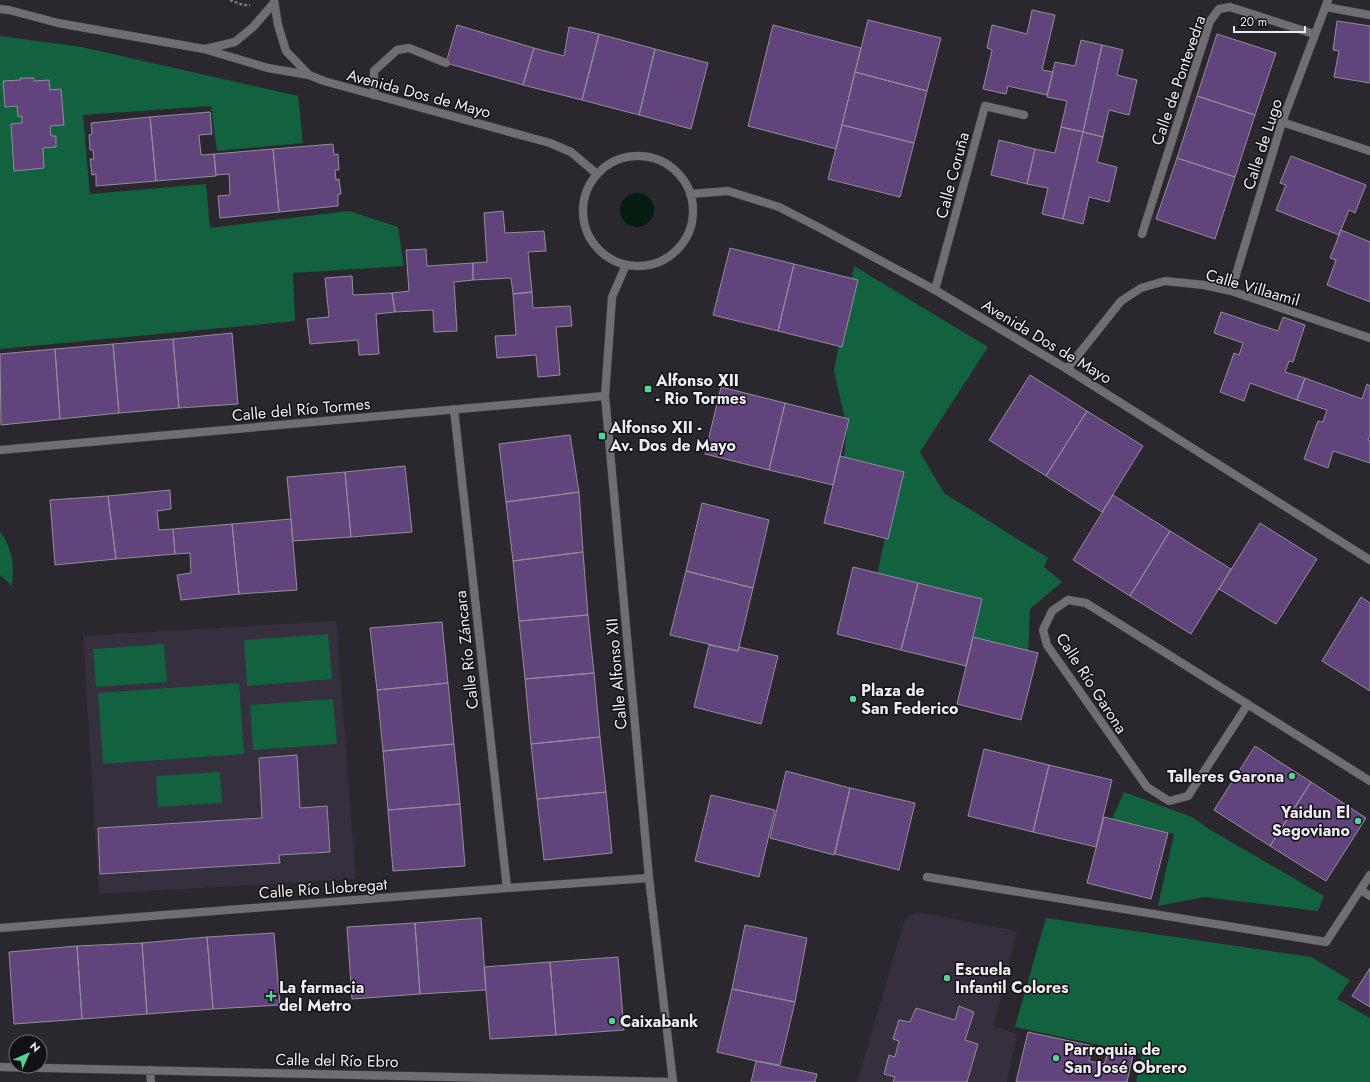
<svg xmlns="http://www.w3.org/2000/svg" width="1370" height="1082" font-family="Jost,sans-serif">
  <rect width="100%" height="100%" fill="#2b272f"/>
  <path fill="#362f3d" d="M336,621L356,879L99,894L83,636Z
    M917,912L1017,931L994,1026L1017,1034L1007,1082H857L905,919Z"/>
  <path fill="#12613f" d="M0,36L82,47L298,96L303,143L217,151L211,106L83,115L90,194L206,184L210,228L349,211L398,227L404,266L293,273L295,321L0,349Z
    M854,266L988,347L920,452L944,493L1048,558L1044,567L1062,582L1030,609L1028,658L971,645V603L876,580L897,482L843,467L847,427L834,371Z
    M0,531C13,551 14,562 12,586L0,575Z
    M328,634L332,679L247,686L244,640Z
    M164,644L167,682L96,687L93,649Z
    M239,683L244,754L103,764L98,693Z
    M333,699L337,744L253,750L250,705Z
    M220,772L222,803L158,807L156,776Z
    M1124,792L1192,817L1209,829L1324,896L1318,911L1204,897L1158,906L1174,834L1112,819Z
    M1046,918L1311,957L1350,980L1337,999L1370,1018V1082H1136L1142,1054L1015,1027Z"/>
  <path fill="#051c11" d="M620 210a17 17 0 1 1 34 0a17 17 0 1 1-34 0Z"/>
  <path fill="#61447c" stroke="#938e98" d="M1032,10L1055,15L1042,70L1053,72L1047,95L1008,86L1006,94L983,89L992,50L987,48L992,25L1027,34Z
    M868,20L941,38L927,91L855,72Z
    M1337,21L1370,26V83L1334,77L1339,51L1333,50Z
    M457,25L534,48L523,85L446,63Z
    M773,25L861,48L836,149L748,126Z
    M569,27L599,34L582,100L523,85L534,48L564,56Z
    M599,34L655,49L639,115L582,100Z
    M1217,34L1276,53L1255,115L1197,96Z
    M1081,40L1102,45L1083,132L1061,127L1067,101L1047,97L1055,62L1075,66Z
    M1102,45L1123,50L1117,75L1137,80L1129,115L1109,110L1103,137L1083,132Z
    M655,49L708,63L691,129L639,115Z
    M855,72L927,91L914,143L842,125Z
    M20,78H34V81L49,80L50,90L61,89L64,125L50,126L51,136H56V147L43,148L44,168L14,171L11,124L22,123V116L18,117L17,106L5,107L3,81L21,80Z
    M1197,96L1255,115L1235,177L1177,158Z
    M210,112L212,134L199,135L201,155L214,154L216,176L156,181L150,117Z
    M150,117L156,181L96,186V174L92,175L90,159H94L93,150H90L89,135L92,134L91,123Z
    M842,125L914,143L900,197L828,179Z
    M1061,127L1083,132L1063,219L1042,214L1048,188L1027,184L1035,149L1055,153Z
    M1083,132L1103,137L1097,162L1117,167L1109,202L1089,197L1083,224L1063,219Z
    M999,140L1035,149L1027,184L991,175Z
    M333,144L334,155L338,154L339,170H335L336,180L339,179L341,194H338V206L279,212L273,149Z
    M273,149L279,212L220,218L218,196L230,195L229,174L216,175L214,154Z
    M1291,156L1366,185L1355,213L1349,210L1339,235L1276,210L1286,185L1280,183Z
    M1177,158L1235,177L1215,239L1156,219Z
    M503,211L505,233L544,231L546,251L528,252L532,292L513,294L511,278L473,280V263L487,262L484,213Z
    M1341,230L1370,242V302L1327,285L1336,260L1330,258Z
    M730,248L794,264L778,331L713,315Z
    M426,249L427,266L473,263V280L454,282L457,331L434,332L433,310L395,312L392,293L409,291L406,250Z
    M794,264L858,280L842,347L778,331Z
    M352,276L353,295L392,293L395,312L376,314L379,354L359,355L358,340L310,344L307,319L329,317L325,278Z
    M532,292L533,308L570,306L572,326L556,327L560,375L538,377L536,355L497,358L495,336L516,335L513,294Z
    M1221,312L1278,331L1283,317L1305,325L1293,362L1289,361L1285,372L1305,378L1297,400L1250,383L1244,401L1220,392L1234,353L1239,355L1243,343L1214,333Z
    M232,333L238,404L179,408L173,339Z
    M173,339L179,408L119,413L113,344Z
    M113,344L119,413L60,419L55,349Z
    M55,349L60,419L1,425L0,354Z
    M1030,375L1087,411L1046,476L989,440Z
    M1305,378L1362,399L1367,384L1370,386V434L1368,440L1370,441V463L1333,451L1328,468L1304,459L1318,421L1323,422L1327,410L1297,400Z
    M721,387L785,403L769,470L705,454Z
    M785,403L849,419L833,485L769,470Z
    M1087,411L1143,446L1102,512L1046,476Z
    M570,435L579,492L506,502L499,444Z
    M840,456L904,472L888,539L824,523Z
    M405,466L412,532L351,537L345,472Z
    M345,472L351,537L293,541L287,477Z
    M170,490L171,509L157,511L159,530L173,529L175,554L116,559L108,496Z
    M579,492L583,552L513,561L506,502Z
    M1113,495L1170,531L1130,596L1073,560Z
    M108,496L116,559L55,565L50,500Z
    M702,503L769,520L753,588L686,571Z
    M291,519L297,590L239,594L232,524Z
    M1260,523L1317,559L1276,624L1219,589Z
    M232,524L239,594L181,600L177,575L191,573L190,553L175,554L173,529Z
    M1170,531L1231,569L1191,634L1130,596Z
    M583,552L588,615L519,621L513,561Z
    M853,567L918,583L901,650L837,634Z
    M686,571L753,588L738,651L670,635Z
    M918,583L982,599L966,666L901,650Z
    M1361,597L1370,603V691L1322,661Z
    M588,615L594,673L525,679L519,621Z
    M442,622L448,683L377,690L370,628Z
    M973,637L1038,653L1021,720L957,704Z
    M709,645L738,651L739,647L778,656L761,724L694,707Z
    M594,673L600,737L531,744L525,679Z
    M448,683L454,744L383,751L377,690Z
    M600,737L606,792L537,799L531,744Z
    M454,744L460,804L388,810L383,751Z
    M1255,746L1311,782L1270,846L1214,810Z
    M984,749L1049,765L1033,832L968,816Z
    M297,755L300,808L327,806L330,852L279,855L280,863L100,874L98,828L262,818L259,758Z
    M1049,765L1112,780L1096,847L1033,832Z
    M786,771L850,788L834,855L770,838Z
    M1311,782L1366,818L1326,881L1270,846Z
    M850,788L915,803L899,870L835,854Z
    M606,792L612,853L544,860L537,799Z
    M711,795L775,810L759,877L695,861Z
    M460,804L465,866L393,871L388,810Z
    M1104,817L1168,833L1151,899L1087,883Z
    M481,918L486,990L420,994L415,923Z
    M415,923L420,994L352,999L347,927Z
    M745,925L807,938L795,1002L732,989Z
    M274,933L280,1005L213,1009L207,937Z
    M207,937L213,1009L147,1014L142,943Z
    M142,943L147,1014L82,1019L77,946Z
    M77,946L82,1019L14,1024L9,952Z
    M618,957L624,1030L556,1035L550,962Z
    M550,962L556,1035L490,1039L484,967Z
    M1370,968V1007L1352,996Z
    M732,989L795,1002L780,1065L756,1061L717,1052Z
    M959,1006L974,1012L965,1040L978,1044L967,1082H893L895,1077L884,1074L889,1055L895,1057L899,1041L893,1039L899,1020L910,1022L916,1008L955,1020Z
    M1028,1032L1093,1046L1089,1061L1104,1064L1109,1050L1133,1055L1127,1082H1016Z
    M756,1061L817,1074L815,1082H751Z"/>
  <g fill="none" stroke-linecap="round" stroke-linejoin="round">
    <g stroke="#46424a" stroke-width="9">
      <path id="service" d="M374,95V71L397,50L409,48L446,63"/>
    </g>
    <g stroke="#46424a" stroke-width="9">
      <path id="minor" d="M1326,7L1370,15
        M0,9L9,10L58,23L204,49L268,68L309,75
        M205,49L235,42L253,27L274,3
        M1282,122L1370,151
        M1142,234L1210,21L1219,9L1230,7L1314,34
        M935,290L985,106L1024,115
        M1231,291L1282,122L1328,0
        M1067,369L1121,301L1141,288L1165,281L1204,285L1231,291L1370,338
        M454,409L507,888
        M0,450L605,396
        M1248,704L1188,796L1169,801L1147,787L1047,645L1043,630L1052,611L1068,600L1086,603L1370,781
        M927,877L1326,942L1370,875
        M1361,890L1370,896
        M0,928L507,888L649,878
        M0,1067L673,1082
        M150,1070L151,1082"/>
    </g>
    <g stroke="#46424a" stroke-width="9">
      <path id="tertiary" d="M274,0L278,25L286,51L309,75L324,81L550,143L571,152L597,174
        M583 211a55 55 0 1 1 110 0a55 55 0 1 1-110 0Z
        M690,194L728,191L779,207L820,228L935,290L1067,369L1370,560
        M626,265L612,297L605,396L649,878L673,1082"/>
    </g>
    <path stroke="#7d7981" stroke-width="2.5" stroke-dasharray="3 2" stroke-linecap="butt" d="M230,0L243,5H250"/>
    <use href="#service" stroke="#706e72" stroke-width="8"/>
    <use href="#minor" stroke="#706e72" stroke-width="8"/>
    <use href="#tertiary" stroke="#706e72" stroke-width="8"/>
  </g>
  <g fill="#54d396" stroke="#131115" stroke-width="1.5">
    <rect x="644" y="385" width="8" height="8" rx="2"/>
    <rect x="598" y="432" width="8" height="8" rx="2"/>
    <circle cx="853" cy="699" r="4"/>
    <circle cx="1292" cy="776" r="4"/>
    <circle cx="1358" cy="821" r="4"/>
    <circle cx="947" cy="978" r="4"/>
    <path d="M269 990h4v4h4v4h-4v4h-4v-4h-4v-4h4z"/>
    <circle cx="612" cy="1021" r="4"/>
    <circle cx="1056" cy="1058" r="4"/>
  </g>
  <g text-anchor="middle" stroke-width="3" stroke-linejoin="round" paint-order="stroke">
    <g font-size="16" fill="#edeaf0" stroke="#131115">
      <text transform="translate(1178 80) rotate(-71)" y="6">Calle de Pontevedra</text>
      <text transform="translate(419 93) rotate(15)" y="6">Avenida Dos de Mayo</text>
      <text transform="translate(1262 144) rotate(-72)" y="6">Calle de Lugo</text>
      <text transform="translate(952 175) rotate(-75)" y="6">Calle Coruña</text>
      <text transform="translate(1253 287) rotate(16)" y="6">Calle Villaamil</text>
      <text transform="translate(1047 341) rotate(31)" y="6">Avenida Dos de Mayo</text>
      <text transform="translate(301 409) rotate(-5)" y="6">Calle del Río Tormes</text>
      <text transform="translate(466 650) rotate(-96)" y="6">Calle Río Záncara</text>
      <text transform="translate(616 674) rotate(-95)" y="6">Calle Alfonso XII</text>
      <text transform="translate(1092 683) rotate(57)" y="6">Calle Río Garona</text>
      <text transform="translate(323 888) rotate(-4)" y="6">Calle Río Llobregat</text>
      <text transform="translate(337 1060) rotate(1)" y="6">Calle del Río Ebro</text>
    </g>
    <g font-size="16" font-weight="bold" fill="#edeaf0" stroke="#131115" text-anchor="start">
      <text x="656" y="386">Alfonso XII<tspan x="656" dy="18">- Rio Tormes</tspan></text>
      <text x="610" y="433">Alfonso XII -<tspan x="610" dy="18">Av. Dos de Mayo</tspan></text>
      <text x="861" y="696">Plaza de<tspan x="861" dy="18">San Federico</tspan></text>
      <text x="1284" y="782" text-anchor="end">Talleres Garona</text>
      <text x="1350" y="818" text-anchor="end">Yaidun El<tspan x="1350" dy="18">Segoviano</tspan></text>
      <text x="955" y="975">Escuela<tspan x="955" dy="18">Infantil Colores</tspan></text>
      <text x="279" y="993">La farmacia<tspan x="279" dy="18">del Metro</tspan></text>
      <text x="620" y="1027">Caixabank</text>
      <text x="1064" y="1055">Parroquia de<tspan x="1064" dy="18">San José Obrero</tspan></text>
    </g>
  </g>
  <g transform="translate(28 1054) rotate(45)"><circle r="19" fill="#131115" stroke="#6a686d"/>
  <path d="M0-3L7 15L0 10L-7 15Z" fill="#54d396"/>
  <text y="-6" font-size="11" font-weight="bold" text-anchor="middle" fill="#edeaf0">N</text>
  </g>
  <path d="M1234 26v6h71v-6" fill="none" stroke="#edeaf0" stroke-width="2"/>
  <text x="1240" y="26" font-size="12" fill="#edeaf0" stroke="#131115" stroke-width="3" paint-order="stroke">20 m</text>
</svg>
